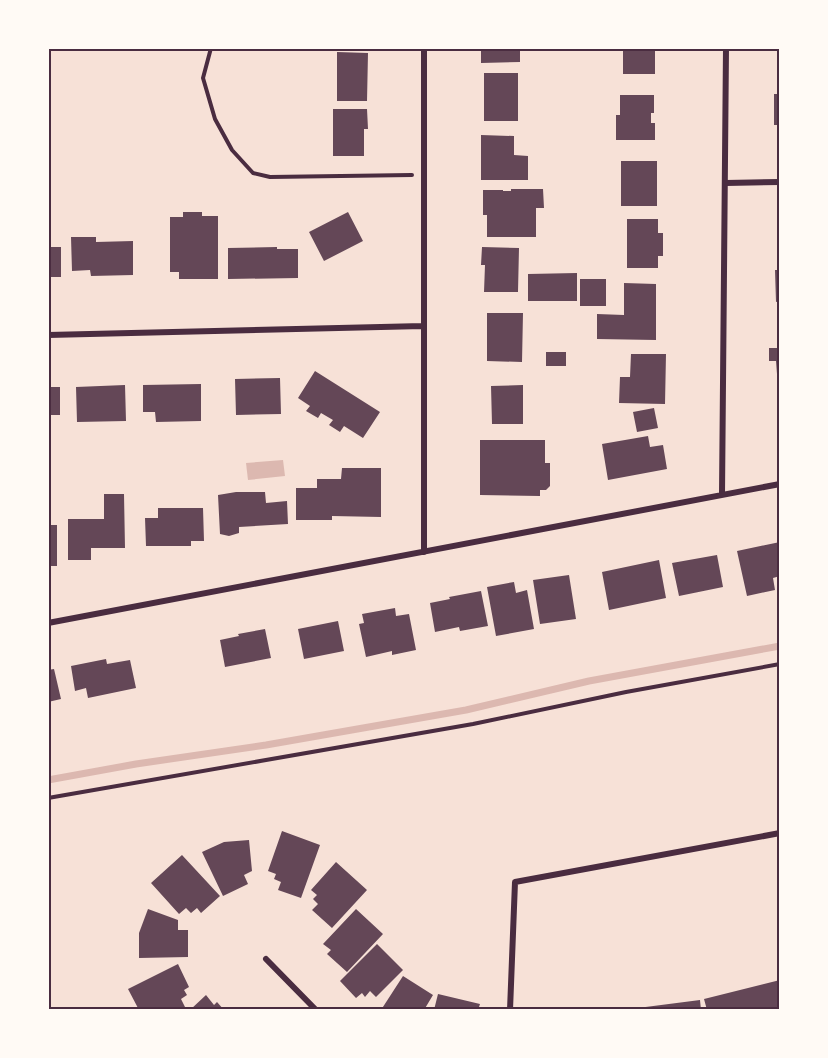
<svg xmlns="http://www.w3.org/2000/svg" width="828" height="1058" font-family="Barlow,sans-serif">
  <rect width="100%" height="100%" fill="#f7e1d7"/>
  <path fill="#dcb8b0" d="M283,460L285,476L248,480L246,463Z"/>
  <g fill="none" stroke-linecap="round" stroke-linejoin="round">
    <path stroke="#dcb8b0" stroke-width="7" d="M48,780L136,764L266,745L466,710L589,681L780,646"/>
  </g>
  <path fill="#644757" d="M481,48H520V62L481,63Z
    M623,48H655V74H623Z
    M337,52L368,53L367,101H337Z
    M484,73H518V121H484Z
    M774,94H780V125H774Z
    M620,95H654V113H651V123H655V140H616V115H620Z
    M333,109H367L368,129H364V156H333Z
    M481,135L514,136V155L528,156V180H481Z
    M621,161H657V206H621Z
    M511,189H543L544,208H536V237H487V215H483V190H503V191H511Z
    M183,212H202V216H218V279H179V272H170V217H183Z
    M348,212L363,241L324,261L309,232Z
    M627,219H658V233H663V256H658V268H627Z
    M71,237H96V242L133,241V275L91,276L90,270L72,271Z
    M48,247H61V277H48Z
    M277,247V249H298V278L228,279V248Z
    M482,247L519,248L518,292H484L485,265H481Z
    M775,270H780V301L776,302Z
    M577,273V301H528V274Z
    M580,279H606V306H580Z
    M624,283L656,284V340L597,339V314L624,315Z
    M487,313H523L522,362L487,361Z
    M777,320H780V374H777L776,361H769V348H777Z
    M546,352H566V366H546Z
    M631,354H666L665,404L619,403L620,377H630Z
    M315,371L380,412L363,438L344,426L340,432L329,425L333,420L321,413L318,418L306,411L310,406L298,398Z
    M280,378L281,414L236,415L235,379Z
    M201,384V421L156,422L155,412H143V385Z
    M125,385L126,421L77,422L76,387Z
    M523,385V424H492L491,386Z
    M48,387H60V415H48Z
    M654,408L658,428L637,432L633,412Z
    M648,436L650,447L663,445L667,469L608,480L602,444Z
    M480,440H545V463H550V486L546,490H540V496L480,495Z
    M342,468H381V517L332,516V520H296V488H317V479H341Z
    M236,492H265L266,503L287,501L288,524L239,527V533L229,536L220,534L218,495Z
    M104,494H124L125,548H91V560H68V519H104Z
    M158,508H203L204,541H191V546H146L145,518H158Z
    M48,525H57V566H48Z
    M780,542V576L773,578L775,590L747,596L737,551Z
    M717,555L723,587L679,596L672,563Z
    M659,560L666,598L609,610L602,572Z
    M569,575L576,619L540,624L533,580Z
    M514,582L516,593L527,590L534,629L496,636L487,587Z
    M481,591L488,626L460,631L459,627L435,632L430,603L450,599L449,597Z
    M395,608L396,616L409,614L416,650L392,655V651L366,657L359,624L364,623L362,614Z
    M338,621L344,651L304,659L298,629Z
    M265,629L271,658L225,667L220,640L239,636L238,634Z
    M106,659L107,664L130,660L136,688L88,698L86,688L75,691L71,666Z
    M54,669L61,699L48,702V670Z
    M282,831L320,845L301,898L278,890L281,882L274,879L276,874L268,871Z
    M249,840L252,871L244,875L248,884L223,896L202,852L224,842Z
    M182,855L220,896L201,913L197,908L191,913L186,908L179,914L151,883Z
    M336,862L367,890L332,928L312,910L318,904L313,899L317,895L311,890Z
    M148,909L178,920V930H188V957L139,958V933Z
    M356,909L383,934L347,972L327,954L331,950L323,944Z
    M377,944L403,970L376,997L370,991L365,997L362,993L356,998L340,981Z
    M178,964L189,987L184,990L187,995L181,999L185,1007L180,1010H139L128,989Z
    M403,976L433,995L424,1010H381Z
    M780,980V1010H707L704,999Z
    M438,994L480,1004L478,1010H434Z
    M206,995L214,1005L217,1002L224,1010H190Z
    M700,1000L701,1010H630V1009Z"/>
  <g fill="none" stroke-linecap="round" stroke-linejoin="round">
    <path stroke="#4a2c40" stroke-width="4" d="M211,48L203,78L215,119L232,150L253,173L270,177L412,175
      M48,798L473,724L626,692L780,664"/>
    <path stroke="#4a2c40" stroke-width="6" d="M424,48V552
      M726,183L780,182
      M48,335L423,326
      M722,494L726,48
      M48,623L780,484
      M266,959L316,1010
      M510,1010L515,882L780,833"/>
  </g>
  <rect width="828" height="1058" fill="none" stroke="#fffaf5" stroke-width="99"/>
  <rect x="50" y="50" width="728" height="958" fill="none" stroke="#4a2c40" stroke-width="2"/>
</svg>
